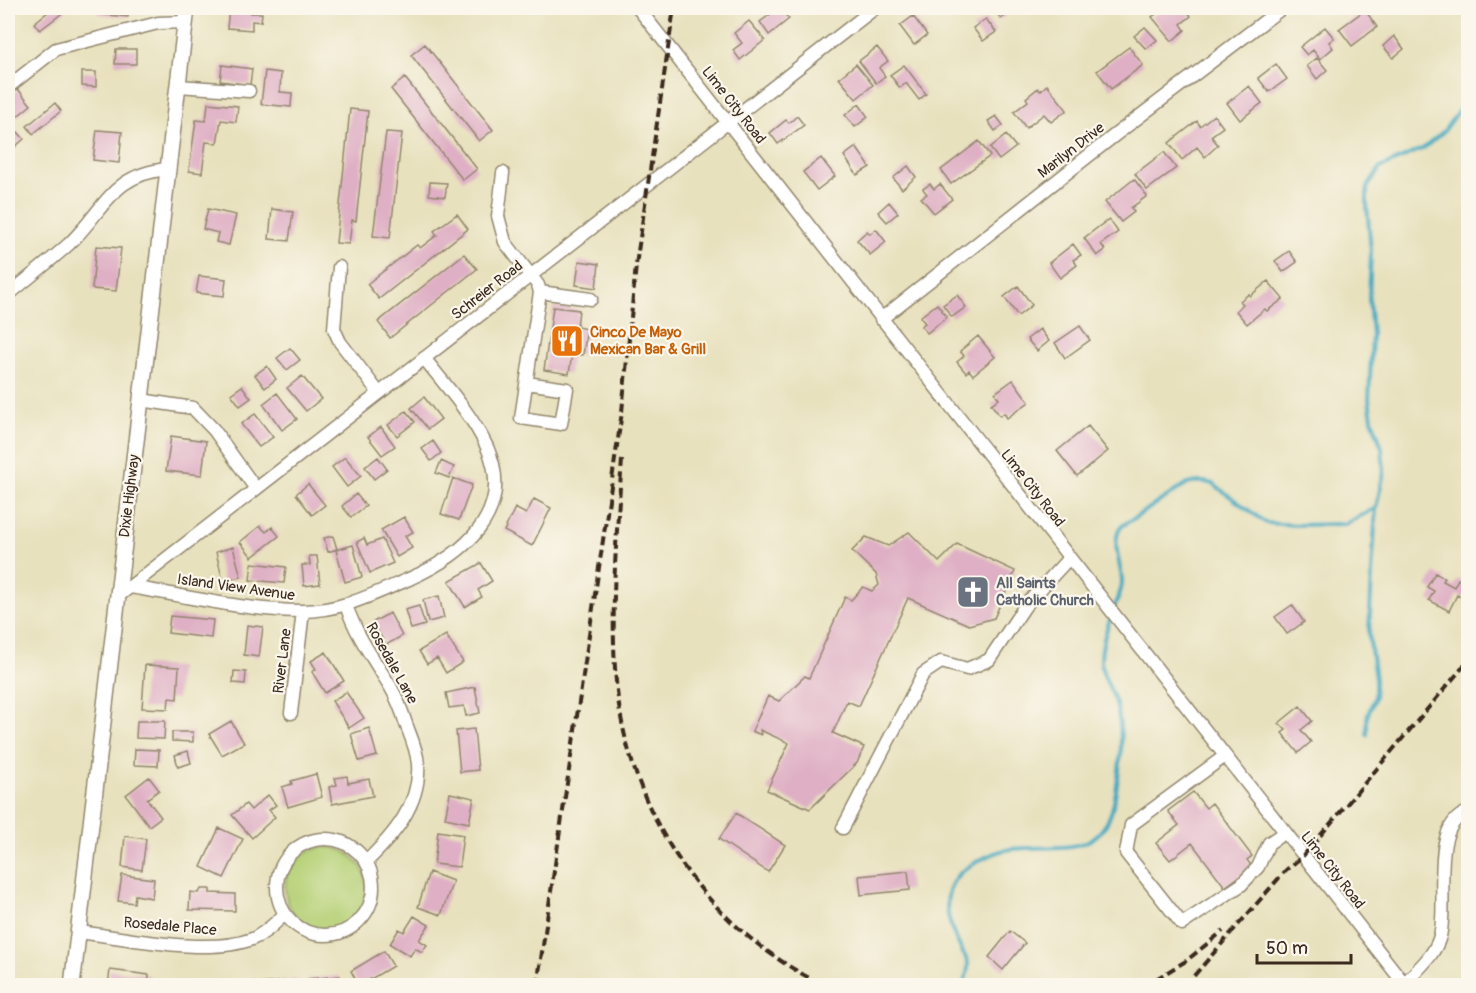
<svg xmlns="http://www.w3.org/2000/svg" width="1476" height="993" font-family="Pangolin,sans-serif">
  <rect width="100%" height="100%" fill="#fbf7ec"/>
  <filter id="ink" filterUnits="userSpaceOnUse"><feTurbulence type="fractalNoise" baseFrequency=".0167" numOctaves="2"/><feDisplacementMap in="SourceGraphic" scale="12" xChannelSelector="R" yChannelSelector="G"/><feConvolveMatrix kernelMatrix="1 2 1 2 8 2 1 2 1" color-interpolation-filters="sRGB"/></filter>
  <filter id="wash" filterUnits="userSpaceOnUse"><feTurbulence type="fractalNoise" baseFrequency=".008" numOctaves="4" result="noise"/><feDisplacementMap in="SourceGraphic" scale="24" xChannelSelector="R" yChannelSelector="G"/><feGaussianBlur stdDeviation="1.35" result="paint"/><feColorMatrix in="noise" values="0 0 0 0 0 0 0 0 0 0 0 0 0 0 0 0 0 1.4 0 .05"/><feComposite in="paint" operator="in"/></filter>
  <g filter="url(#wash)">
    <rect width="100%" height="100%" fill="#e8e1be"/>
    <path fill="#b5d075" stroke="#787d4a" stroke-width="1.5" d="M285 888a41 41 0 1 1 82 0a41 41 0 1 1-82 0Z"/>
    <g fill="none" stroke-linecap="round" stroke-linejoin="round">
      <path stroke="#3fa8bf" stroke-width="4" d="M1367,735V717L1375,696V680L1369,634L1372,572L1376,508L1384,472L1382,448L1372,419L1369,399L1372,335L1369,298L1371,252L1367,205V188L1380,168L1424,148L1444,131L1468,98
        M963,986C965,979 969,971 968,963C967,959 964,955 962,951C951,930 940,905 953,882C957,874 965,869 973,864C981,859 992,854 1001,851C1045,840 1101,866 1114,802C1120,770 1125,736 1116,704C1112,689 1101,676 1101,661C1101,643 1108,625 1114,608C1117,600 1122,591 1122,582C1122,564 1109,541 1122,526L1185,485C1196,481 1202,481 1213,484L1266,523L1298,525L1345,524L1376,508"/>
    </g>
    <g id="blocks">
      <path fill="#dfb0c5" d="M53,8H69L40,30L34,23Z
        M98,8H129L128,17L98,14Z
        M229,8H252L251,13H262L261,22L252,21V30L227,28Z
        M779,8L789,19L769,35L760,22Z
        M993,8H1016L1001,19Z
        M1164,8H1185L1191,16L1181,24L1185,30L1172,41L1152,17Z
        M1365,10L1377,27L1352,46L1339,29Z
        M913,16L927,35L914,45L900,26Z
        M986,19L996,32L983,41L973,28Z
        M749,21L765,40L740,60L733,50L742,43L734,33Z
        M1145,27L1157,40L1146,49L1134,36Z
        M1325,27L1334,38L1329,42L1333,48L1320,59L1313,50L1307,55L1300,47Z
        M1394,36L1404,49L1393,58L1383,46Z
        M425,44L493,130L479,141L411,55Z
        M877,47L888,61L879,68L885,76L876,83L859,61Z
        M1129,47L1143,65L1111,89L1097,71Z
        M116,49H136V64H115Z
        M1317,58L1327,70L1317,79L1307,66Z
        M856,64L873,85L856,99L839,78Z
        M1276,64L1287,79L1269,92L1258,78Z
        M222,65L252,69L250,85L220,81Z
        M904,65L926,94L919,100L906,83L900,88L890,75Z
        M265,71L281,73L280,92L292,93L291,107L261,104Z
        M82,72H96V87L82,86Z
        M405,78L477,169L463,180L391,89Z
        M1047,85L1067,110L1051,122L1044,114L1026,128L1014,112L1028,101L1026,98L1038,88L1040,91Z
        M1249,86L1262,103L1240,120L1227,103Z
        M18,89L31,105L8,124V97Z
        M55,103L61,111L33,134L27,126Z
        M208,103L238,106L236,122L221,120L217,143L206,142L202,173L189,171L196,120L206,121Z
        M859,104L868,117L855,127L845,115Z
        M350,109L368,111L356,221L352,220L349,244L336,243Z
        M1214,115L1223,127L1211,136L1218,145L1205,157L1197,147L1182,160L1169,143L1197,121L1200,126Z
        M797,116L804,125L778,144L770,133L786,120L789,123Z
        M996,116L1003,125L995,131L988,121Z
        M97,130L122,132L119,163L93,160Z
        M18,132L24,139L8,153V140Z
        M386,132L402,133L390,238L373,236Z
        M1006,135L1016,147L999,160L990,148Z
        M979,141L990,156L951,184L941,170Z
        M856,147L870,167L857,175L844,156Z
        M1164,152L1176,168L1147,190L1135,174Z
        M821,158L835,176L817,190L803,172Z
        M908,166L916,177L902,189L893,178Z
        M1134,179L1147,196L1131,208L1134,212L1121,222L1105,202Z
        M430,182L447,183L445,197L429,195Z
        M930,184L934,189L940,184L952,199L934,213L921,198L927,194L923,189Z
        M889,202L898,213L887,222L878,212Z
        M208,209L236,215L229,245L216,242L218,233L203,229Z
        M272,209L293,212L289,241L269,239Z
        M457,214L468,229L379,299L367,284L417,245L420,248L437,235L434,231Z
        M1109,219L1118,232L1101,244L1105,250L1097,256L1084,238Z
        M876,229L886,242L870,255L857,240L867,231L870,234Z
        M1073,244L1081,255L1073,260L1077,265L1060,278L1049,263Z
        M96,246L121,248L116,291L92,289Z
        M1289,251L1297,262L1283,272L1275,261Z
        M464,254L477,269L390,338L378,322Z
        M579,261L599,264L596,288L576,285Z
        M199,276L226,279L224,296L196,293Z
        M1268,281L1283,299L1267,311L1265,309L1247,324L1236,311L1243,304L1240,301L1249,294L1250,296Z
        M1018,286L1032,305L1018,316L1004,297Z
        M957,295L966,307L952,317L943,305Z
        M937,304L947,317L927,333L921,326L925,323L920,317Z
        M553,307L579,310L577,327L587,329L583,355L572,354L569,374L544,370Z
        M1080,326L1090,340L1065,358L1055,343Z
        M1040,329L1049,341L1037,351L1027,339Z
        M978,336L995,357L973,375L969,370L966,373L957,362L964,356L960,351Z
        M290,348L300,360L287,370L277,358Z
        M267,366L276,379L265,388L255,375Z
        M302,376L321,399L306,411L287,388Z
        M1013,380L1029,402L1007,418L1004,413L1000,416L991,404L999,399L995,393Z
        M242,386L251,398L240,406L231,394Z
        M277,393L297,419L282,430L263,404Z
        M424,397L441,419L428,429L411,408Z
        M406,411L415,422L397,436L388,425Z
        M255,414L273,437L259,447L241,424Z
        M1088,426L1108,451L1077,476L1057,451Z
        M381,427L395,446L382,455L368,437Z
        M171,436L206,441L202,475L166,471Z
        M433,441L441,453L431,461L422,449Z
        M345,457L361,476L347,487L332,467Z
        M378,457L387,469L374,479L365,467Z
        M441,461L454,467L449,478L436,473Z
        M453,478L472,485L459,520L441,514Z
        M308,484L325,505L312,515L296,494Z
        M356,494L366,506L351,517L342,506Z
        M534,499L551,508L532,546L504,531L515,508L526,514Z
        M404,517L413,532L405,536L412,548L397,557L381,530Z
        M260,526L266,532L272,527L279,536L252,557L240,542Z
        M909,532L939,562L957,544L1015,571L994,618L969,625L908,598L859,706L847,701L833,733L864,747L857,763L810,809L767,790L789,743L760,730L761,735L752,731L768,696L779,701L805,676L809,678L845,597L851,600L863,587L872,591L879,585L876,574L852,551L866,537L888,546Z
        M333,536L337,549L328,552L324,538Z
        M364,538L367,545L382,539L393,563L370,573L357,542Z
        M353,545L362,577L345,582L336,550Z
        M233,547L241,577L223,581L216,552Z
        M309,556H317L320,584L304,586L302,565H310Z
        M252,563L286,567L284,583L250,580Z
        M481,563L492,581L478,590L482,597L465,607L449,581Z
        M1435,573L1445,578L1443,581L1454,587L1458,579L1468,585V591L1464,598L1457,595L1449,611L1429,600L1434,591L1427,587Z
        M439,596L444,618L428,622L423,600Z
        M1292,605L1304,622L1287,634L1275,617Z
        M419,606L425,625L411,629L405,610Z
        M390,613L402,636L386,645L373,622Z
        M170,616L213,620L211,638L168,633Z
        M247,625L263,627L259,657L244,655Z
        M446,635L463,662L446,673L437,658L427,664L419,651Z
        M326,652L344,681L325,693L312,672L316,669L311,661Z
        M145,665L179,667L177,699L169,698L168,709L142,708Z
        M234,671L246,672L245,684L233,683Z
        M475,687L480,713L466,716L464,706L449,708L446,693Z
        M346,692L364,718L349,728L332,701Z
        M1300,706L1312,721L1301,730L1311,742L1298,753L1282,733L1286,730L1279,723Z
        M137,721H165L164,739L136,738Z
        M231,721L244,743L222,755L209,734Z
        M369,728L377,756L359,761L351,734Z
        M474,729L478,770L460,772L456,731Z
        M172,732H193V742L172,741Z
        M135,749L159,750L158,766L134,765Z
        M188,751L191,763L178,767L175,755Z
        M316,774L322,797L288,807L282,787L292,784L291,781Z
        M347,776L348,783L369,779L373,796L332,804L329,787L337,785L335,778Z
        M149,777L159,790L147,799L161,817L149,826L126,795Z
        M1193,792L1206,808L1212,803L1252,856L1247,860L1252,867L1225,887L1192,843L1170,860L1156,843L1179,825L1168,811Z
        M450,793L474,798L469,823L445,818Z
        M268,795L276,805L269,810L275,817L252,838L232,815L246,804L251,810Z
        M736,813L785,845L768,872L719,839Z
        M219,828L243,839L224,878L201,867Z
        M438,831L463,835L459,867L434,864Z
        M125,836L146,839L142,870L122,867Z
        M908,871L910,890L861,895L859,876Z
        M429,872L453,881L441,915L418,907Z
        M122,875L154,879L152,898L135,895L134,903L118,901Z
        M201,889H210V893L235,894V911L189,910L190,892L199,893Z
        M414,916L429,925L419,940L427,945L422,952L415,948L410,956L390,944L399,929L404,932Z
        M1010,931L1025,943L1003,970L989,957Z
        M384,951L393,966L359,986L351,971Z
        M110,970L149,975L148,986H108Z
        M340,976V986H309L308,979Z
        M298,980L299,986H258V984Z
        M254,982V986H224V984Z"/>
    </g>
  </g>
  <g filter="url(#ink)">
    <use href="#blocks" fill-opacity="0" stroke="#92866e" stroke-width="1.5"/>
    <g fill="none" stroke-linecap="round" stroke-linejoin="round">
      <g stroke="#92866e" stroke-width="15">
        <path id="minor" d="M638,8L1406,986
          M178,86L249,91
          M8,87L56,49L158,23L186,22
          M503,173L498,216L505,242L538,285L540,292L521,418L561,424L567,389L527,383
          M339,267L334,329L340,342L379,393
          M540,292L591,299
          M8,295C28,278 49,262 69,244C105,210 111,174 168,169
          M881,319L1115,135L1282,8
          M141,400L193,408L214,430L256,489
          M131,587C186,596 246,611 302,611C341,611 374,594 409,579C463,555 516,513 487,447C472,415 446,386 424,358
          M117,597L875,8
          M346,605C356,635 374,660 390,686C397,698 402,711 406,724C411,737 417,750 418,764C421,804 393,836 366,862
          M291,713L303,611
          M1225,756L1131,825L1126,853L1182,924L1241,885L1258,867L1269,843L1285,832
          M843,828L923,674L941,662L967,669L989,660L1025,606L1069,558
          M277 887a48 48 0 1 1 96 0a48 48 0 1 1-96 0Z
          M79,932C128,938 208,956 252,939C265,934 275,923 285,914
          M1404,984C1418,969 1435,955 1440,936C1449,902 1428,826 1468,812"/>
      </g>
      <g stroke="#92866e" stroke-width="18">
        <path id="major" d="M72,986L187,8"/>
      </g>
      <use href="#minor" stroke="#fff" stroke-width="12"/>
      <use href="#major" stroke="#fff" stroke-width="15"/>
      <path stroke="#3b2a1e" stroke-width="4" stroke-dasharray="9 4.5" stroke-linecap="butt" d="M622,460C617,528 611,599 615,668C623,805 701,926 825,986
        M537,986L622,412L636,265L674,8
        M1144,986L1186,961L1223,931
        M1185,986L1286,870L1303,856L1468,661"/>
    </g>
  </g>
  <defs>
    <g id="restaurant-square" transform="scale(1.725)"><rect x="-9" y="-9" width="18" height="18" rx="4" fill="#e8710a" stroke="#fbf7ec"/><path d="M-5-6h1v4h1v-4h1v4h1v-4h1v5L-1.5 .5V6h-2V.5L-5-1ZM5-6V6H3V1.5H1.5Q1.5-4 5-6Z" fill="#fff"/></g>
    <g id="church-square" transform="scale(1.725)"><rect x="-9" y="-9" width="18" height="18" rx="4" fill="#6b7280" stroke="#fbf7ec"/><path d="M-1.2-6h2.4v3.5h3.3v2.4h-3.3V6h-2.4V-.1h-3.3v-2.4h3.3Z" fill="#fff"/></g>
  </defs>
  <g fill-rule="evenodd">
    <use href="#restaurant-square" x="567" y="341"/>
    <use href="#church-square" x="973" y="592"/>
  </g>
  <g text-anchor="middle" stroke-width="4.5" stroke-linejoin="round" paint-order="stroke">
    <g font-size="15" fill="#3b2a1e" stroke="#fbf7ec">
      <text transform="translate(734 105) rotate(52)" y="5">Lime City Road</text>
      <text transform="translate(1071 150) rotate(-38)" y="5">Marilyn Drive</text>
      <text transform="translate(487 290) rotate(-38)" y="5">Schreier Road</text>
      <text transform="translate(1033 488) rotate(52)" y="5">Lime City Road</text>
      <text transform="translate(129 496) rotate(-83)" y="5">Dixie Highway</text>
      <text transform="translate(236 587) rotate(8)" y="5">Island View Avenue</text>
      <text transform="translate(282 661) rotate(-83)" y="5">River Lane</text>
      <text transform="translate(392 663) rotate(61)" y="5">Rosedale Lane</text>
      <text transform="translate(1333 870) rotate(52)" y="5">Lime City Road</text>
      <text transform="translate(170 926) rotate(5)" y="5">Rosedale Place</text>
    </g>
    <g font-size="15" font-weight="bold" fill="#c56008" stroke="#fbf7ec" text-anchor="start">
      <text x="590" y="337">Cinco De Mayo<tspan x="590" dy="17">Mexican Bar &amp; Grill</tspan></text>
    </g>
    <g font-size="15" font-weight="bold" fill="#5b616d" stroke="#fbf7ec" text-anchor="start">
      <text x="996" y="588">All Saints<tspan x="996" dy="17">Catholic Church</tspan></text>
    </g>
  </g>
  <rect width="1476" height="993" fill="none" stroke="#fbf7ec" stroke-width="30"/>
  <path d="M1257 954v9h94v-9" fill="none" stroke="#3b2a1e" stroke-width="3"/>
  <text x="1266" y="954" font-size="18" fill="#3b2a1e" stroke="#fbf7ec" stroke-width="4.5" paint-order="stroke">50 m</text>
</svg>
